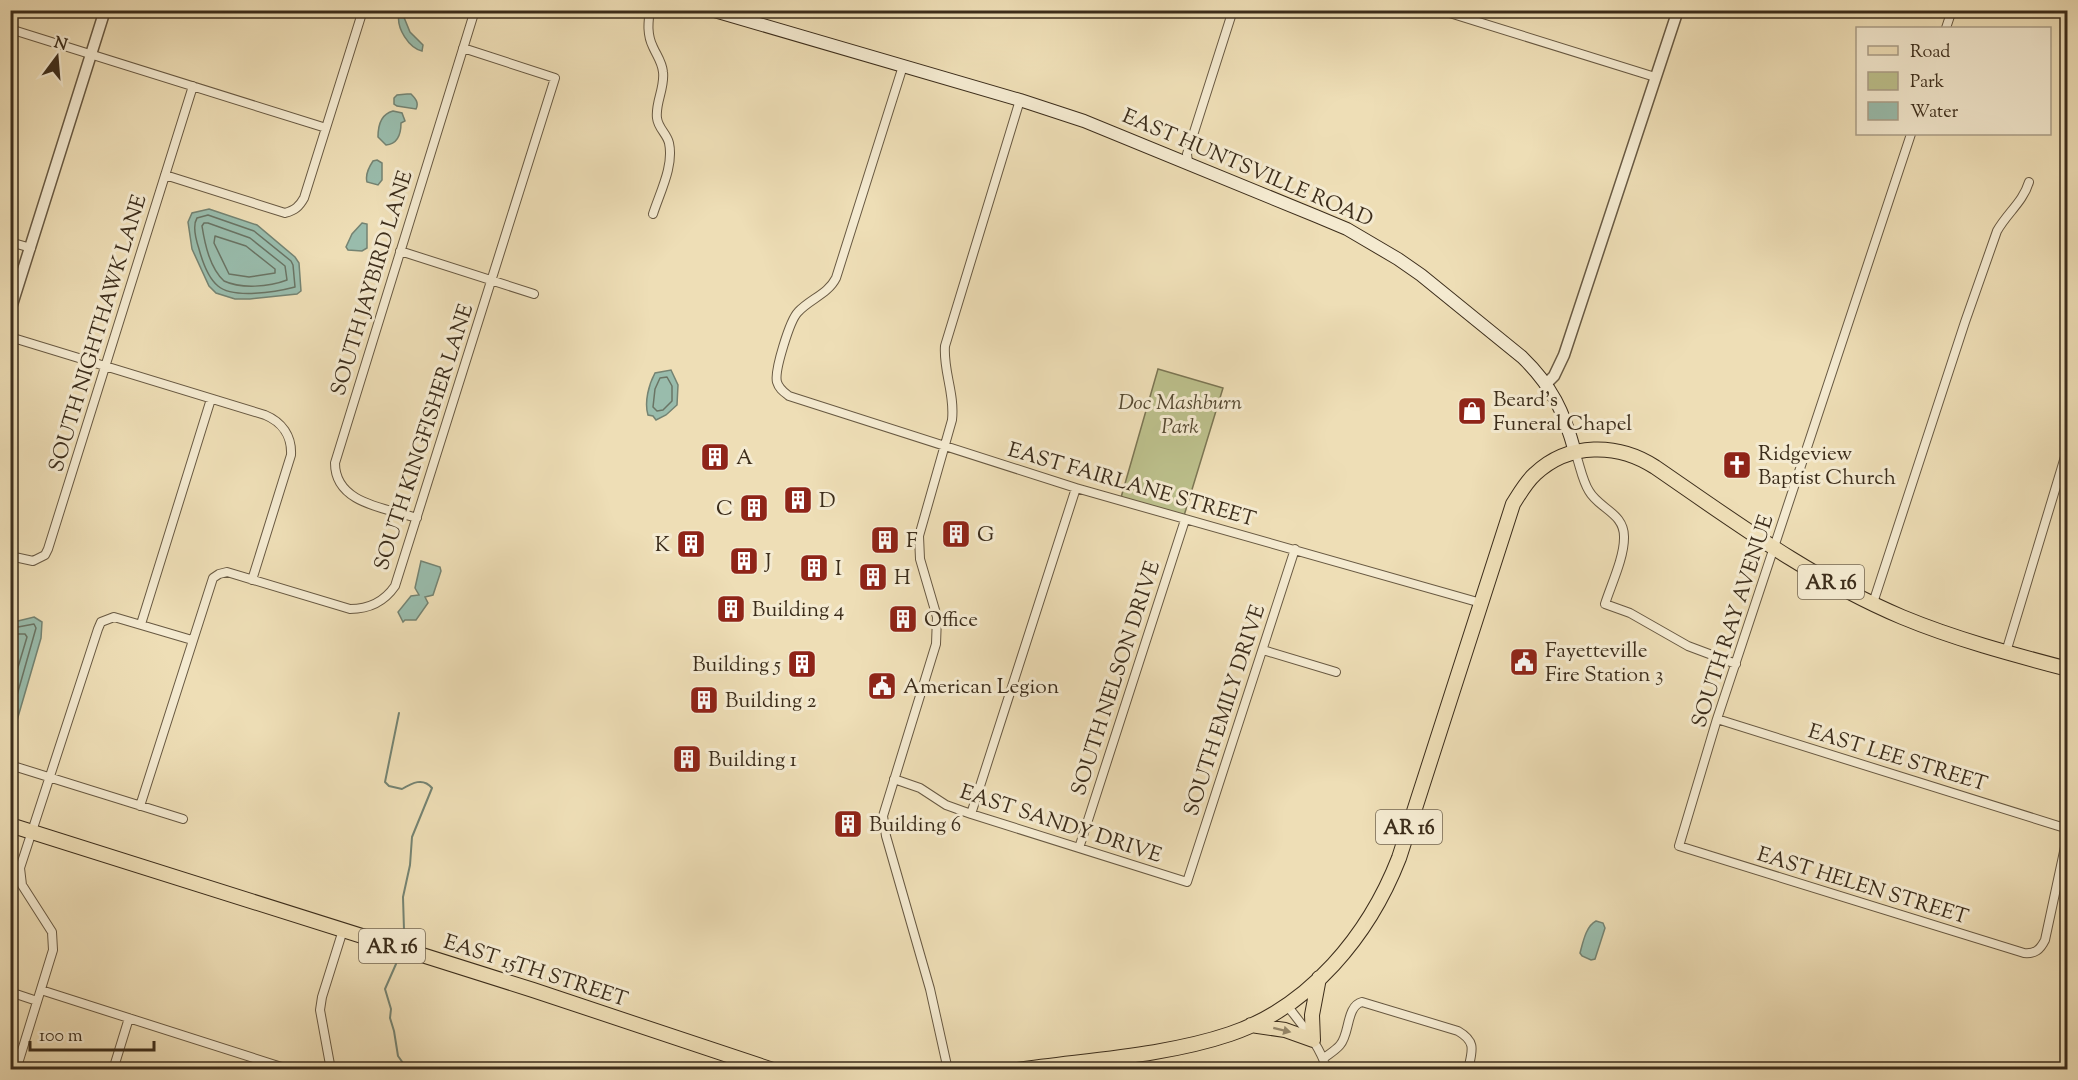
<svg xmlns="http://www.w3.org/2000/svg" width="2078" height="1080" font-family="'Sorts Mill Goudy',serif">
  <rect width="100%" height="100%" fill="#eedeb6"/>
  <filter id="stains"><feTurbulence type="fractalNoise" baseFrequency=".00333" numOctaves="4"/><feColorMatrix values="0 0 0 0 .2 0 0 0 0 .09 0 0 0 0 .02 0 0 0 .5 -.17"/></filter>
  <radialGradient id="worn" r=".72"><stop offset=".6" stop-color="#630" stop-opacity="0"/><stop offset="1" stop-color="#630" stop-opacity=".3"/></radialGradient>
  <path fill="#bcc08c" stroke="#7c7654" stroke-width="1.5" d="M1158,369L1223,388L1183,519L1120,501Z"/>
  <path fill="#99bcac" stroke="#748372" stroke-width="1.5" d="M399,14L403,15L410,32L423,45L422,51C409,48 396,28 399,14Z
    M407,94H411C416,99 419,103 416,109L397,106L394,104V98L397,95Z
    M393,111L402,113L405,121L401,123C401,133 398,144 386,145L378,137C378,126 381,114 393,111Z
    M377,160L382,163V180L378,185L367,182C365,175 369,167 373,161Z
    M209,209L257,225L295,257L299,263L301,291L297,294L250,299H235L216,293L209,286L192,249L188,222L192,213Z
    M362,223L367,224V248L362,251L348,250L346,247L352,234Z
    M671,370L678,385L677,405L666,415L656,420L653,416L648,415C644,402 649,384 655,373Z
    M421,561L440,567L441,571L433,595L425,597L428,603L416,620H405L403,622L398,612L411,596L419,595L415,588Z
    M34,617L42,622L41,638L11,741V620L18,621Z
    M1596,921L1603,923L1605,928L1595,959L1591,960L1582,956L1580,953C1583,942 1586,926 1596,921Z"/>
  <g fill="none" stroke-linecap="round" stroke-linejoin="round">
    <path stroke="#6a7464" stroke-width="1.5" d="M208,215L254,231L291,261L293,265L295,287C276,292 233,299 218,286C208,278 202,260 199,249C196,240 192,226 197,218Z
      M204,223H208L250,238L285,266L287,280C269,287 241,289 224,281C210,268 205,245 202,226Z
      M215,236L246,246L275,269V273L249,277L229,274L214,243Z
      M667,377L672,386V401L663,410L657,411L653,407L655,389L660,378Z
      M10,626L18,627L34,624L36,628L10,720
      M10,634H25L27,637L10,694"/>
    <path stroke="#748372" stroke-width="2" d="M399,713L385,782L389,786L402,789C412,783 423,777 432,788L412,837L410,865L403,897L404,930L402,944
      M396,964L385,989L391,1009L390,1018L394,1031L398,1056L408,1070"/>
    <g stroke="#685942" stroke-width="10">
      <path id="minor" d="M650,10C648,23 647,35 653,47C657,56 662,62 663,72C665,88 655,103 657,118C658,128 667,134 669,143C674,166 660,192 653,214
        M1440,10L1655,77
        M1946,28L1952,10
        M10,29L326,128
        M903,66L836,278C828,294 810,299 798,312C790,320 774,371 777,382C779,389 784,392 789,396L1076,488L1481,603
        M1911,134L1717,719L1679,846L2024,953C2035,954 2040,950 2045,940L2068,833
        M1188,162L1187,154L1233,10
        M165,175L285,213C295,210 299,207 304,198L363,10
        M10,242L31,248
        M400,251L534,294
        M10,337L265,415C282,422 292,436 291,455L252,580
        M1575,452C1580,465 1582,480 1589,491C1599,509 1625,513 1624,538C1624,558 1611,585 1605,604L1630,613L1688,646L1736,664
        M417,518C386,508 335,504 335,463L475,10
        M10,556L33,561L45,555L48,549L193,86
        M1873,603L1965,322L1997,231C2007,213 2023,202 2029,182
        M141,624L211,399
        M1263,650L1336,672
        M2006,652L2068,447
        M1717,719L2068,829
        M10,765L183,819
        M894,779L920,788L946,805L971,814L1187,882L1295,549
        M140,806L213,578L219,574L227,572L350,609C369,609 384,602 395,586L555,78L463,48
        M971,814L1076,488
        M1079,848L1185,520
        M41,990L291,1070
        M10,992L37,1001
        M1286,1004C1301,1024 1320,1045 1327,1070
        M1324,1058C1329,1054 1336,1050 1340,1045C1350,1034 1346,1006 1362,1002L1458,1031C1477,1042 1472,1051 1468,1070
        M16,1070L53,950L52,932L22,885L20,868L98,629L101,622L114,617L192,640
        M113,1070L129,1018
        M331,1070L320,1010L322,997L343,930
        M948,1070L930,989L886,836L883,816L936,644L937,617L920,559L919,536L952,420C955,393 943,371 945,346L1020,100"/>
    </g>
    <g stroke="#685942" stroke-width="13">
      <path id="tertiary" d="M10,311L105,10
        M1546,384L1554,376L1564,355L1678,10"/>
    </g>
    <g stroke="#3c2d1b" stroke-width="14">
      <path id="secondary" d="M711,10L1020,100L1084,121L1316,216L1347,229L1398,259L1421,275L1522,357C1552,386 1564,412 1575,452"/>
    </g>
    <g stroke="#3c2d1b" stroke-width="16">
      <path id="primary" d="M10,825L533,990L773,1070
        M1251,1025L1285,1030L1313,1040L1312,1015L1319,978
        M1018,1070C1086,1060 1165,1056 1230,1034C1310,1007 1369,935 1399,858L1513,504C1520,493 1526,482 1535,474C1569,442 1618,443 1655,467C1735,522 1812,579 1902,617C1955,639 2011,654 2068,669"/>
    </g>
    <use href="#minor" stroke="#f4ead0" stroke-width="8"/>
    <use href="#tertiary" stroke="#f4ead0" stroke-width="10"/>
    <use href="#secondary" stroke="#f4ead0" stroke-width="12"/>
    <use href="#primary" stroke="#eedeb6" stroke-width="14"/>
  </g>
  <defs><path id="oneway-solid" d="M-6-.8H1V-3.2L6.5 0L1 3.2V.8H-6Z" transform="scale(1.5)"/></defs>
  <use fill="#958668" href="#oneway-solid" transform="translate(1282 1030) rotate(14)"/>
  <defs>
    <g id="shop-square" transform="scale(1.5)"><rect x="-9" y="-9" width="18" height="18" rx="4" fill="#8f2418" stroke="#f4ead0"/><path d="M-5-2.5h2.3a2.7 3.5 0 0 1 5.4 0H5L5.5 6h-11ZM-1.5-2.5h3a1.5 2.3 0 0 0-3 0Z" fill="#fff"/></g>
    <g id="building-square" transform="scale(1.5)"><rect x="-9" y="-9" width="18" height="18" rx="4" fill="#8f2418" stroke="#f4ead0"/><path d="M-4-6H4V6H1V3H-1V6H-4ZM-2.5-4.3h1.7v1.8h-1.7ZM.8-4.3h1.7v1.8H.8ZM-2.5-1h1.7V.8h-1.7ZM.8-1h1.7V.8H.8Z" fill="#fff"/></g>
    <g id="church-square" transform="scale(1.5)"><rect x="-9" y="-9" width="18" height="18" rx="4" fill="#8f2418" stroke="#f4ead0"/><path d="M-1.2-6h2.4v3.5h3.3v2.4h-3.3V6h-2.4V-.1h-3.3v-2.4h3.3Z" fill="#fff"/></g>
    <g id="civic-square" transform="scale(1.5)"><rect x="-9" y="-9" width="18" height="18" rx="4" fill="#8f2418" stroke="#f4ead0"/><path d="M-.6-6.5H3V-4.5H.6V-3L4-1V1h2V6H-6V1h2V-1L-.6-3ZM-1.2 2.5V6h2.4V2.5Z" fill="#fff"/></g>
  </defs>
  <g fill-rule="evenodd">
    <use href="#shop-square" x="1472" y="411"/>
    <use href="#building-square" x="715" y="457"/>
    <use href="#church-square" x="1737" y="465"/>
    <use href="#building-square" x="798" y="500"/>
    <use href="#building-square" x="754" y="508"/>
    <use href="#building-square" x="956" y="534"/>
    <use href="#building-square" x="885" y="540"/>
    <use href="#building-square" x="691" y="544"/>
    <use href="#building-square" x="744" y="561"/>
    <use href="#building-square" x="814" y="568"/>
    <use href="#building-square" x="873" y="577"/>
    <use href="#building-square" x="731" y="609"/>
    <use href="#building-square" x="903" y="619"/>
    <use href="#civic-square" x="1524" y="662"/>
    <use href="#building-square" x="802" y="664"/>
    <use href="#civic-square" x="882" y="686"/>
    <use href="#building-square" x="704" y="700"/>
    <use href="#building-square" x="687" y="759"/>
    <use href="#building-square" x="848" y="824"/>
  </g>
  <g text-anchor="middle" stroke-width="6" stroke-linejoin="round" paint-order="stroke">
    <g fill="#f4ead0" stroke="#736651" stroke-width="1.5">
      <rect x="1798" y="565" width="66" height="34" rx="4.5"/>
      <rect x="1376" y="810" width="66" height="34" rx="4.5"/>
      <rect x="359" y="929" width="66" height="34" rx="4.5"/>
    </g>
    <g font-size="20" font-weight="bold" fill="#3c2d1b">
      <text x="1831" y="589">AR 16</text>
      <text x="1409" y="834">AR 16</text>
      <text x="392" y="953">AR 16</text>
    </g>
    <g font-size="21" fill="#3c2d1b" stroke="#f4ead0">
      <text transform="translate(1248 167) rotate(23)" y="7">EAST HUNTSVILLE ROAD</text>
      <text transform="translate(371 283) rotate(-73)" y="7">SOUTH JAYBIRD LANE</text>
      <text transform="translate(97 333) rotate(-73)" y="7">SOUTH NIGHTHAWK LANE</text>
      <text transform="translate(423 437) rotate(-72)" y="7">SOUTH KINGFISHER LANE</text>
      <text transform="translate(1132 484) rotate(16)" y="7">EAST FAIRLANE STREET</text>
      <text transform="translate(1732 621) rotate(-72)" y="7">SOUTH RAY AVENUE</text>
      <text transform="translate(1115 678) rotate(-72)" y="7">SOUTH NELSON DRIVE</text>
      <text transform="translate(1224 710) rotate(-72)" y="7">SOUTH EMILY DRIVE</text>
      <text transform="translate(1898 757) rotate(17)" y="7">EAST LEE STREET</text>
      <text transform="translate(1061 823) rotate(18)" y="7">EAST SANDY DRIVE</text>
      <text transform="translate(1863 885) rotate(17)" y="7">EAST HELEN STREET</text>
      <text transform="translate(536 970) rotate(18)" y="7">EAST 15TH STREET</text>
    </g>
    <g font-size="21" fill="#3c2d1b" stroke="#f4ead0" text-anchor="start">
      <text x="1493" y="406">Beard's<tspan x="1493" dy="24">Funeral Chapel</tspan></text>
      <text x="1758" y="460">Ridgeview<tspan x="1758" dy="24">Baptist Church</tspan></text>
      <text x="736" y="464">A</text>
      <text x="819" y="507">D</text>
      <text x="733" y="515" text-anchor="end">C</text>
      <text x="977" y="541">G</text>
      <text x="906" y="547">F</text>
      <text x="670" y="551" text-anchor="end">K</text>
      <text x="765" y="568">J</text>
      <text x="835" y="575">I</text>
      <text x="894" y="584">H</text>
      <text x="752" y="616">Building 4</text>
      <text x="924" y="626">Office</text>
      <text x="1545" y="657">Fayetteville<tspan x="1545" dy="24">Fire Station 3</tspan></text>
      <text x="781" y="671" text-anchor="end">Building 5</text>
      <text x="903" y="693">American Legion</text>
      <text x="725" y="707">Building 2</text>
      <text x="708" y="766">Building 1</text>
      <text x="869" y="831">Building 6</text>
    </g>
    <g font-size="21" font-style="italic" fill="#564a32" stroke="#f4ead0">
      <text x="1180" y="409">Doc Mashburn<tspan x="1180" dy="24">Park</tspan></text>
    </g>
  </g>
  <rect width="2078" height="1080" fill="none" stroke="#eedeb6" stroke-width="36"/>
  <rect x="12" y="12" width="2054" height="1056" fill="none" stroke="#3c2d1b" stroke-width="3"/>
  <rect x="18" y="18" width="2042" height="1044" fill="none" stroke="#3c2d1b" stroke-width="1.5"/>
  <rect x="1856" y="27" width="195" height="108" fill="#f4ead0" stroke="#aa9e88" stroke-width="1.5"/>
  <rect x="1868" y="46" width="30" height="9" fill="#eedeb6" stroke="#aa9e88" stroke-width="1.5"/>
  <text x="1910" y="57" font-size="18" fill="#3c2d1b">Road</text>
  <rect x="1868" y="72" width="30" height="18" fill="#bcc08c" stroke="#aa9e88" stroke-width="1.5"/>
  <text x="1910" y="87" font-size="18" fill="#3c2d1b">Park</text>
  <rect x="1868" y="102" width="30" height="18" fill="#99bcac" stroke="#aa9e88" stroke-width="1.5"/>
  <text x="1910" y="117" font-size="18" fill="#3c2d1b">Water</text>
  <g transform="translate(57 57) rotate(16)" stroke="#f4ead0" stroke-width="4.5" paint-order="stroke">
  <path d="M0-4.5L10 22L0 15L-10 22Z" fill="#3c2d1b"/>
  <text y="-9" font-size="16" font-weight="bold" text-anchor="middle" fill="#3c2d1b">N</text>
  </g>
  <path d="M30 1041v9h124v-9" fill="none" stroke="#3c2d1b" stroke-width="3"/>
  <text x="39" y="1041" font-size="18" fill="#3c2d1b" stroke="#f4ead0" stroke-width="4.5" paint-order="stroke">100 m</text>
  <rect width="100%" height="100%" filter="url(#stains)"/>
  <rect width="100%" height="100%" fill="url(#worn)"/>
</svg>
